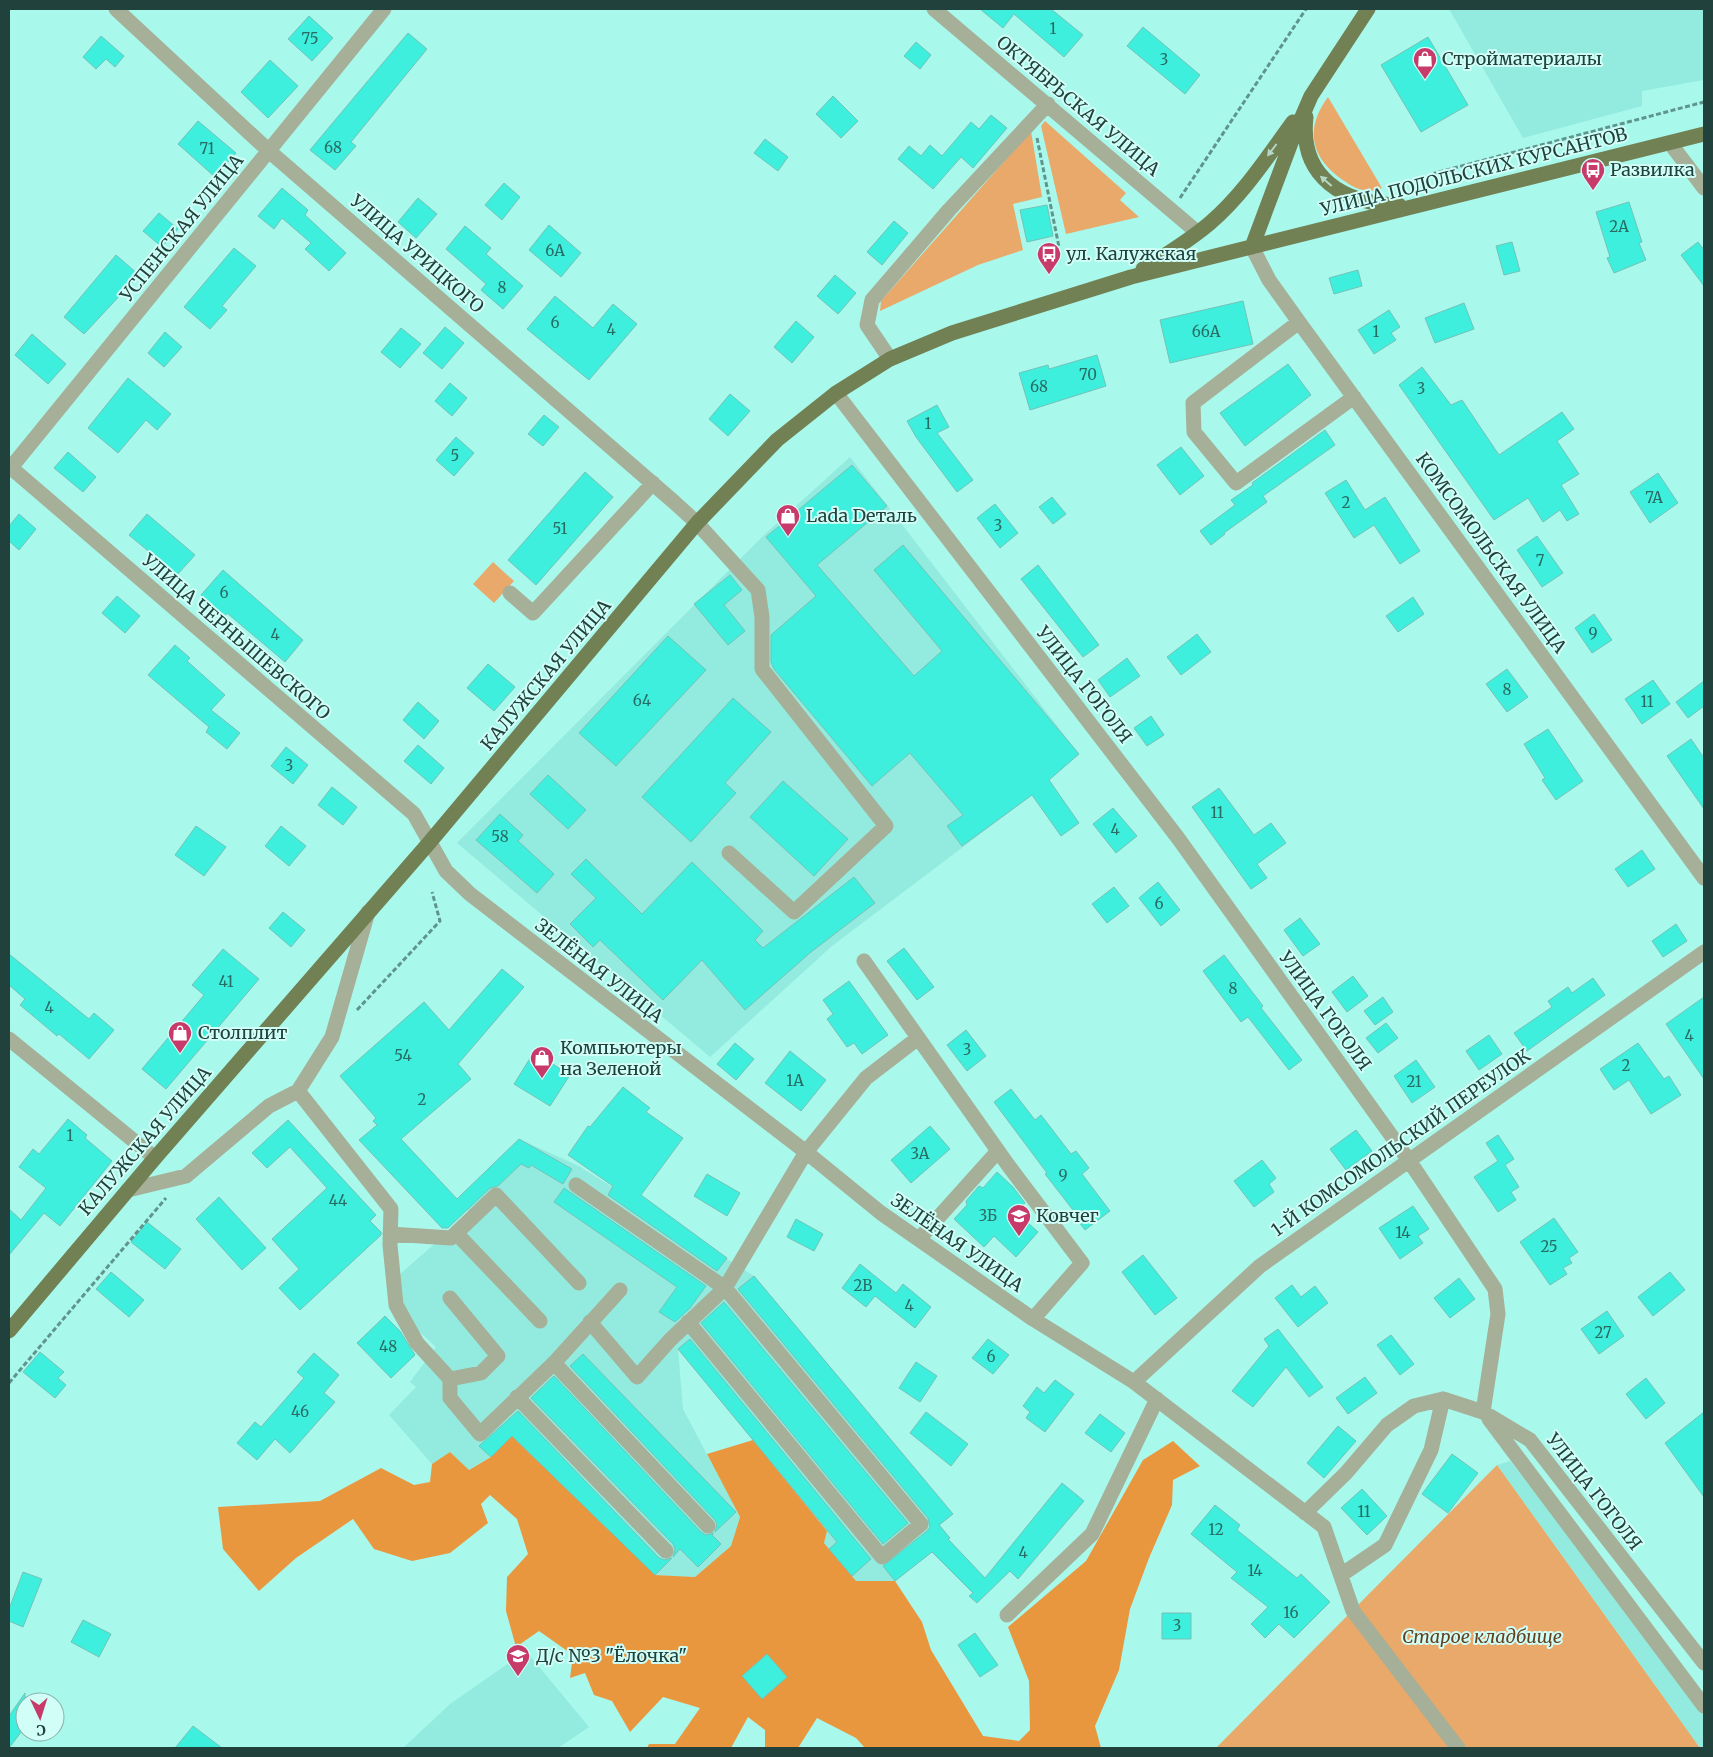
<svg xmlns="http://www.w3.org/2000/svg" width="1713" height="1757" font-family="Merriweather,serif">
  <rect width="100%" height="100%" fill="#a9f8ec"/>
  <path fill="#92ebde" d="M1449,9H1704V80L1642,91V106L1523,138Z
    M850,457L1079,754L1024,801L832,946L710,1057L457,843L764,535Z
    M519,1139L579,1166L754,1276L953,1514L940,1525L950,1538L895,1581H856L824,1543L827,1530L678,1349L683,1409L740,1517L731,1546L695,1577L655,1575L513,1436L491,1457L468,1470L450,1452L432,1464L389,1415L416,1387L410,1382L436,1347L413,1326L392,1281L470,1213L457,1199Z
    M1510,1461L1704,1705V1748H1700L1497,1465Z
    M526,1651L589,1727L558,1748H403L450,1704Z"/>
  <path fill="#e8a96b" d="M1328,97L1382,188C1370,194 1357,190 1346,182C1312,160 1303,131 1328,97Z
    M1045,121L1126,193L1120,200L1139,217L1066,234L1041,126Z
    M1031,131L1042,197L1013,204L1023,250L978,265L880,311L881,301Z
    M493,562L514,581L494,603L473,584Z
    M1497,1465L1700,1748H1216Z"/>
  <path fill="#e9973f" d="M512,1436L655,1575L695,1577L731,1546L740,1517L707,1454L753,1440L827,1531L824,1543L856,1581H895L922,1622L931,1650L983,1736L1019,1741L1030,1730L1029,1681L1008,1627L1086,1561L1143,1460L1173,1441L1200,1466L1173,1480L1172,1505L1149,1558L1130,1609L1119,1670L1095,1726L1101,1748H865L856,1738L817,1718L798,1748H765V1730L748,1717L731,1748H647L649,1744H675L700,1708L663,1697L630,1732L612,1701L594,1695L585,1673L570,1678L573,1655L539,1631L516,1647L506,1611L507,1577L528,1554L517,1519L490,1495L481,1504L488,1523L450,1553L412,1561L374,1549L353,1519L296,1558L259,1591L223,1549L218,1507L320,1501L381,1468L414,1485L430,1482L432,1464L450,1452L469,1470L491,1457Z"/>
  <path fill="#3eefdd" stroke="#74c2b7" d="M980,9H1051L1083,35L1064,57L1014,14L1003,28Z
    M309,16L333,38L312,61L288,39Z
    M1143,27L1200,75L1185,94L1127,46Z
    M408,33L427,49L351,142L356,146L335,170L310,150Z
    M101,36L124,56L115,67L106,59L96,69L83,57Z
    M1428,37L1468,105L1421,132L1381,65Z
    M916,42L931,55L920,69L904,56Z
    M270,60L298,86L268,118L241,92Z
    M833,96L858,121L841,138L816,114Z
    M991,115L1007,128L973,168L961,157L933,189L898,159L909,146L921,156L930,145L942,156L971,122L979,129Z
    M198,121L236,153L215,177L178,144Z
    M765,139L788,157L778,171L754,153Z
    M504,183L520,197L502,220L485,205Z
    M282,188L308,210L305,215L346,253L329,271L305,249L311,243L282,218L274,229L258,216Z
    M418,198L437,214L416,238L398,222Z
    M1629,202L1642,242L1639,243L1646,260L1614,273L1607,258L1610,257L1596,212Z
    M1047,205L1053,236L1027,242L1020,210Z
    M159,213L178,229L162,247L143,231Z
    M894,221L908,233L882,265L867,252Z
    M549,225L581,253L561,277L529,250Z
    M465,226L491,248L486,254L523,286L503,309L481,290L486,284L446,249Z
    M1512,242L1520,271L1504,275L1496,246Z
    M1698,242L1704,250V286L1681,255Z
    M234,248L256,266L222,306L227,310L210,329L184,307Z
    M116,255L139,275L84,334L64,317Z
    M1358,270L1362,286L1334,294L1329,278Z
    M835,275L856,293L838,314L817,296Z
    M555,296L593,328L613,304L637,324L589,380L527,329Z
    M1243,301L1253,344L1170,363L1160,320Z
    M1464,303L1474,329L1435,343L1425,318Z
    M1389,310L1400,327L1391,333L1396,340L1374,354L1358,330Z
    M796,321L814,337L792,363L774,347Z
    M445,327L464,343L442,369L423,353Z
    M401,328L421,344L400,368L381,352Z
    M165,332L182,347L164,367L148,353Z
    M32,334L66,364L48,384L15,355Z
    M1097,355L1106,386L1030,410L1019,373L1048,365L1049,369Z
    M1288,364L1311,395L1245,446L1220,413Z
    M1422,367L1451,405L1462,400L1499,455L1562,412L1574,429L1557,441L1579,474L1561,485L1579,514L1567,521L1560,510L1543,522L1528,498L1494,520L1399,385Z
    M128,378L171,414L157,430L146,420L118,453L88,428Z
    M450,383L467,398L452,416L435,401Z
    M730,394L750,411L728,436L709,419Z
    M937,405L949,427L937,433L973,480L957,492L916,437L907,421Z
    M544,415L559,427L543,446L528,434Z
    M1325,430L1335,445L1263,496L1267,502L1224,533L1225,534L1211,545L1200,531L1235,505L1231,500L1253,485L1252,483Z
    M456,437L474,453L454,476L436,460Z
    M1181,447L1204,476L1180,495L1157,465Z
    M68,452L96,477L83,492L54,468Z
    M852,465L887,506L817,565L914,676L942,651L874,570L903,545L1079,754L1049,780L1079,823L1061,836L1032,795L962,846L947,826L963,815L910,753L872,786L774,669L771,662V635L816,596L766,537Z
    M585,472L613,497L536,585L508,560Z
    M1658,473L1678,503L1650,523L1630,492Z
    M1346,480L1365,510L1385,497L1420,551L1400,564L1374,525L1354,538L1325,493Z
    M1052,497L1066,514L1053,524L1039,507Z
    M995,504L1018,533L1000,548L977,518Z
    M19,514L36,529L19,550L9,541V526Z
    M147,514L195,555L177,575L129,535Z
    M1537,536L1563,573L1542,587L1517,550Z
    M1038,565L1099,645L1083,657L1021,579Z
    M223,570L303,640L285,662L227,613L225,616L201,595Z
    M730,575L742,590L724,605L745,631L728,645L694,604Z
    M117,596L140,616L125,633L102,613Z
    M1413,597L1424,614L1398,632L1386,616Z
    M1594,614L1612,640L1592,653L1575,628Z
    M1197,634L1211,652L1181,675L1167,657Z
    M668,636L706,670L616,766L579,733Z
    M175,645L190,658L187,661L225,695L211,710L240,733L227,749L206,732L209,727L148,675Z
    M1127,658L1140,676L1110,697L1098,680Z
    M488,664L515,687L494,711L467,688Z
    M1507,669L1528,697L1507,712L1486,684Z
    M1653,680L1670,704L1642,724L1625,699Z
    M1704,681V706L1688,718L1676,702Z
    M733,698L771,732L725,783L736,793L691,842L642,797Z
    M418,702L439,721L424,739L403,720Z
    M1151,716L1164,735L1147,746L1134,728Z
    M1548,729L1583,781L1556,800L1542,780L1545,778L1524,744Z
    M1691,739L1704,758V809L1667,756Z
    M418,745L444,768L431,784L404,761Z
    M286,747L308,765L293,784L271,766Z
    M548,775L586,810L568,829L530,794Z
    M783,781L848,839L814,876L750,817Z
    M332,787L357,807L343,825L318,805Z
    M1219,788L1254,835L1271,823L1286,843L1257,864L1267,878L1251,889L1192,807Z
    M1113,808L1137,836L1116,853L1093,824Z
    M500,814L523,835L518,841L554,874L537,893L476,840Z
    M196,826L226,847L204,876L175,855Z
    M281,826L306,846L289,866L265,846Z
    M1642,850L1655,869L1628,887L1615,869Z
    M586,859L642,914L692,862L763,931L755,940L763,948L854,877L875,903L811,952L745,1010L702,960L663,1000L600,940L593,947L570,924L596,898L571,874Z
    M1158,882L1180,910L1161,926L1139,898Z
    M1114,887L1129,906L1107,923L1092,904Z
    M283,912L305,930L291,947L269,928Z
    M1300,918L1320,944L1303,956L1284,930Z
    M1676,924L1687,941L1663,957L1652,941Z
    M904,948L934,987L917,1000L887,961Z
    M223,949L259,979L166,1089L142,1069L204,995L192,985Z
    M9,954L89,1019L94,1013L114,1030L89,1059L59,1034L57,1036L20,1005L25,999L9,985Z
    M1224,955L1263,1006L1261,1008L1302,1060L1289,1070L1248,1017L1241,1022L1203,971Z
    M502,969L524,987L458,1064L471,1079L401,1139L457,1199L519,1139L572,1169L563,1184L531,1165L529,1168L521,1164L498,1186L490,1188L448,1228H442L359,1140L377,1125L373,1121L376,1118L340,1076L424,1002L449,1030Z
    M1353,976L1368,996L1347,1012L1332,992Z
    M1593,978L1605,995L1527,1051L1514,1033L1552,1007L1548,1001L1568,987L1572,993Z
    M849,981L888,1035L862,1054L854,1043L847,1047L827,1019L833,1014L823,1000Z
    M1383,997L1393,1012L1375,1025L1364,1011Z
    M1704,997V1079L1666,1024Z
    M1386,1023L1398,1038L1378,1053L1366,1038Z
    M966,1030L986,1056L967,1071L947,1045Z
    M1489,1035L1502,1054L1479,1070L1466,1051Z
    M735,1043L754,1059L736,1080L717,1064Z
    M1638,1043L1664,1079L1669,1076L1681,1095L1651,1114L1629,1080L1614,1090L1600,1069Z
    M790,1051L826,1080L801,1111L765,1083Z
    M534,1052L570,1075L550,1106L514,1084Z
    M1416,1060L1435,1087L1412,1103L1394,1076Z
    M623,1087L650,1108L646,1112L683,1138L641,1195L727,1258L717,1271L608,1195L613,1186L568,1155L588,1126L590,1127Z
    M1011,1089L1035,1120L1041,1115L1071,1154L1076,1151L1089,1168L1082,1174L1110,1211L1085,1230L1071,1212L1073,1210L1045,1174L1047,1173L994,1102Z
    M68,1119L87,1135L85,1138L112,1161L60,1226L44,1213L9,1255V1209L21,1220L46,1188L19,1167L33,1149L39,1154Z
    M288,1120L376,1215L370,1221L381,1232V1235L300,1310L279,1288L299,1269L272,1239L327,1188L290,1147L267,1168L252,1153Z
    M930,1126L950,1149L911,1183L891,1160Z
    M1356,1130L1372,1151L1346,1170L1330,1149Z
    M1498,1135L1514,1159L1505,1165L1519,1187L1511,1192L1516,1200L1498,1212L1474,1177L1498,1161L1486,1143Z
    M1262,1160L1276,1178L1269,1184L1274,1192L1254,1207L1234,1181Z
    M997,1172L1013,1187L1025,1203L1016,1212L1038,1232L1016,1257L994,1236L984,1247L954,1219L967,1205L966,1201L979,1186L983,1188Z
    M707,1174L740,1193L727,1216L694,1196Z
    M564,1188L706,1286L690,1308L675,1322L659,1312L677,1287L554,1202Z
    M219,1197L266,1248L242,1270L196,1219Z
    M1413,1206L1429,1229L1418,1236L1423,1243L1400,1259L1379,1228Z
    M1554,1218L1578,1252L1569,1258L1572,1263L1563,1268L1567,1274L1550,1285L1520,1242Z
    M796,1219L823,1234L814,1251L787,1237Z
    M147,1222L181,1249L165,1269L131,1242Z
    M1143,1255L1177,1298L1155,1315L1122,1272Z
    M860,1264L896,1293L903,1284L931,1307L915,1328L875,1296L866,1307L842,1288Z
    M111,1272L144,1300L129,1317L96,1289Z
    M1670,1272L1685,1290L1653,1316L1638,1297Z
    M754,1276L953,1514L939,1525L950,1538L948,1539L985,1578L1062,1483L1084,1501L1018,1579L1010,1571L977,1603L969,1596L973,1593L932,1552L895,1581L883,1566L927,1531L930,1527L928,1518L738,1289Z
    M1459,1278L1475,1299L1450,1318L1434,1298Z
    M1292,1285L1301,1297L1315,1286L1328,1303L1298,1327L1275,1298Z
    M724,1302L908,1523L883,1544L701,1323Z
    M1607,1311L1624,1336L1599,1354L1581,1329Z
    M385,1316L400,1331L415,1355L391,1378L357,1343Z
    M1278,1329L1323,1387L1309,1397L1286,1367L1253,1407L1232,1391L1269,1346L1264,1339Z
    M1391,1335L1414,1364L1400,1375L1377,1345Z
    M690,1339L871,1559L852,1576L829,1549L837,1542L678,1349Z
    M988,1339L1009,1355L993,1374L972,1358Z
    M40,1352L64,1372L58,1378L66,1385L55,1398L23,1372Z
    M314,1353L339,1375L324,1393L335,1402L290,1453L275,1439L257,1460L237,1443L255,1422L261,1427L304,1378L297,1372Z
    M583,1354L736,1512L715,1532L717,1524L715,1520L570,1366Z
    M916,1362L937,1376L920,1402L899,1388Z
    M554,1376L701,1532L706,1535L714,1533L712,1535L721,1544L698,1567L680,1549L673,1557L675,1549L673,1544L531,1398Z
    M1365,1377L1377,1393L1348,1414L1336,1398Z
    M1646,1378L1665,1403L1646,1419L1626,1394Z
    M1055,1380L1074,1394L1045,1432L1026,1418L1030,1412L1023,1406L1037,1387L1044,1393Z
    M518,1411L659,1558L664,1560L672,1558L655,1575L512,1436L491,1457L479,1446Z
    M926,1412L968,1444L951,1466L910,1433Z
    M1704,1412V1497L1665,1443Z
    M1100,1414L1125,1433L1111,1452L1085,1433Z
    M1338,1426L1356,1441L1324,1478L1307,1463Z
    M1452,1454L1478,1473L1448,1513L1422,1494Z
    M1362,1489L1387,1516L1367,1535L1341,1508Z
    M1215,1505L1240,1525L1237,1530L1297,1578L1301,1574L1330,1602L1294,1638L1279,1624L1265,1638L1251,1624L1268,1607L1231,1578L1237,1572L1191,1534Z
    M23,1572L42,1579L23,1627L9,1621V1609Z
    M1162,1613H1191V1639H1162Z
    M83,1620L111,1634L99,1657L71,1642Z
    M975,1633L998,1665L980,1677L958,1645Z
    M767,1654L787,1677L762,1699L742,1676Z
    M25,1693V1727L9,1748V1716Z
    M193,1726L222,1748H175Z"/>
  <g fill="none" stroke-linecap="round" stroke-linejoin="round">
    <path stroke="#5f958d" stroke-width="3" stroke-dasharray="5 2.5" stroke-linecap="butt" d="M1037,138L1059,247
      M1438,184L1435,173L1704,102
      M1180,198L1306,9
      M357,1010L440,921L432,892
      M9,1383L166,1198"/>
    <path stroke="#a6af97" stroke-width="15" d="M116,9L269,151L674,502L697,523L758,590L762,617V669L886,826L794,912L729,853
      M934,9L1197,232
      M1670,143L1704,188
      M1252,247L1269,280L1299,322L1704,878
      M1299,322L1193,403L1194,432L1236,483L1354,397
      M890,359L867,325L872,300L949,210L1048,104
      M836,393L1178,838L1408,1159L1495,1289L1498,1314L1483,1412
      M9,466L414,814L446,871L470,894L806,1152L881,1213L1033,1319L1134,1382L1324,1527L1353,1611L1458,1748
      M9,470L384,9
      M510,593L533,613L653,483
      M864,961L1008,1165L1082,1263L1033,1319
      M9,1039L155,1158
      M298,1091L391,1209L390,1245L396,1305L417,1343L450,1379V1398L480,1434L554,1363L620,1290
      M576,1185L725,1288L921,1524L882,1557L688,1322
      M128,1190L186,1176L269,1106L298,1091L332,1037L368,912
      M456,1233L540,1321
      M390,1234L451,1238L496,1195L579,1283
      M919,1239L998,1151
      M590,1322L637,1377L670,1340L725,1288L806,1152L866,1078L918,1038
      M554,1363L708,1526
      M450,1379L481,1373L498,1356L450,1298
      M1134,1382L1260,1266L1704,952
      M517,1397L666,1551
      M1489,1419L1704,1706
      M1305,1513L1346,1473L1387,1425L1414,1406L1443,1399L1483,1412L1530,1440L1704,1663
      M1341,1575L1385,1545L1431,1450L1443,1399
      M1007,1615L1092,1534L1157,1399"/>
    <path stroke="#718154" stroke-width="15" d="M1306,117C1299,178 1344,204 1399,205
      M1252,247L1292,140L1311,96L1368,9
      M1143,269C1166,255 1190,240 1210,223C1243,195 1268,156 1293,122
      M9,1331L155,1158L429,843L697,523L777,440L836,393L890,359L952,333L1131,277L1704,134"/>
  </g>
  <defs><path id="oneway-solid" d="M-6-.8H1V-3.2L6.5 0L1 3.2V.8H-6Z" transform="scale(1.25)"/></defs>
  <g fill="#b4d8c6">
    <use href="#oneway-solid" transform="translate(1272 150) rotate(127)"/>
    <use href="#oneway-solid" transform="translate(1326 181) rotate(-139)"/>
  </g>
  <defs>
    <g id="shop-pin" transform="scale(1.25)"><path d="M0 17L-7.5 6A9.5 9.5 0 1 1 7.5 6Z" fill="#c73a69" stroke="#d1fef7"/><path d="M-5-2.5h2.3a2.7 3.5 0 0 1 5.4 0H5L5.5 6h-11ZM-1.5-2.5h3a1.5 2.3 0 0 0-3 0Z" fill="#fff"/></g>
    <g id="bus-pin" transform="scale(1.25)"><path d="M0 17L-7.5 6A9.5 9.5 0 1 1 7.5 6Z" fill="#c73a69" stroke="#d1fef7"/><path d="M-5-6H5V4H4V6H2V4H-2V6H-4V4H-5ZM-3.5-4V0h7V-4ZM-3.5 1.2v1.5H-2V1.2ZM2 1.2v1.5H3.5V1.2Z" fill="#fff"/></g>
    <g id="school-pin" transform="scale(1.25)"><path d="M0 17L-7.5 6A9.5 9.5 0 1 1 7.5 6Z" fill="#c73a69" stroke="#d1fef7"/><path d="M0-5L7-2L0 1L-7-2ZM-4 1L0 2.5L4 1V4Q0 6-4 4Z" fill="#fff"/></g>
  </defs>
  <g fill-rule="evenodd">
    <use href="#shop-pin" x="1425" y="59"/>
    <use href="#bus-pin" x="1593" y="170"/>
    <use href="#bus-pin" x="1049" y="254"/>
    <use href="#shop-pin" x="788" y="516"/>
    <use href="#shop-pin" x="180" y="1033"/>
    <use href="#shop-pin" x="542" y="1058"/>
    <use href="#school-pin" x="1019" y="1216"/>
    <use href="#school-pin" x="518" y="1656"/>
  </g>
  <g text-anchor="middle" stroke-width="4" stroke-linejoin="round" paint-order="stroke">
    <g font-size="15" fill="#286c64">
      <text x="1053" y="34">1</text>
      <text x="310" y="44">75</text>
      <text x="1164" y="65">3</text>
      <text x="333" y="153">68</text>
      <text x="207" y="154">71</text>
      <text x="1619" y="232">2А</text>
      <text x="555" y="256">6А</text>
      <text x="502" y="293">8</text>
      <text x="555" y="328">6</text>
      <text x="611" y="335">4</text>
      <text x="1206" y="337">66А</text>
      <text x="1376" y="337">1</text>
      <text x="1088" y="380">70</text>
      <text x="1039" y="392">68</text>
      <text x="1421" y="394">3</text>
      <text x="928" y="429">1</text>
      <text x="455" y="461">5</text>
      <text x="1654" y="503">7А</text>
      <text x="1346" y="508">2</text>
      <text x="998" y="531">3</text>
      <text x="560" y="534">51</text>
      <text x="1540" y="566">7</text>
      <text x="224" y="598">6</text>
      <text x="1593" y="639">9</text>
      <text x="275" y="640">4</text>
      <text x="1507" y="695">8</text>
      <text x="642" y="706">64</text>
      <text x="1647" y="707">11</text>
      <text x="289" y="771">3</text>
      <text x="1217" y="818">11</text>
      <text x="1115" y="835">4</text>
      <text x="500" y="842">58</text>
      <text x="1159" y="909">6</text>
      <text x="226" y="987">41</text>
      <text x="1233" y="994">8</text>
      <text x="49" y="1013">4</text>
      <text x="1689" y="1041">4</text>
      <text x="967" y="1055">3</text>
      <text x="403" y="1061">54</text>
      <text x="1626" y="1071">2</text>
      <text x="795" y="1086">1А</text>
      <text x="1414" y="1087">21</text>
      <text x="422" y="1105">2</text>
      <text x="70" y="1141">1</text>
      <text x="920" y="1159">3А</text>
      <text x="1063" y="1181">9</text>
      <text x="338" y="1206">44</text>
      <text x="988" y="1221">3Б</text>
      <text x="1403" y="1238">14</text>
      <text x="1549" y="1252">25</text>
      <text x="863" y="1291">2В</text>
      <text x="909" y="1311">4</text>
      <text x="1603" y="1338">27</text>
      <text x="388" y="1352">48</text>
      <text x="991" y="1362">6</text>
      <text x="300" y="1417">46</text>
      <text x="1364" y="1517">11</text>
      <text x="1216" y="1535">12</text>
      <text x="1023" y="1558">4</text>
      <text x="1255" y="1576">14</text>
      <text x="1291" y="1618">16</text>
      <text x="1177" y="1631">3</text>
    </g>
    <g font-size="18" fill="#20413c" stroke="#d1fef7" text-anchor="start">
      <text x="1442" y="65">Стройматериалы</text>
      <text x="1610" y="176">Развилка</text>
      <text x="1066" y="260">ул. Калужская</text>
      <text x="806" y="522">Lada Dеталь</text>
      <text x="198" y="1039">Столплит</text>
      <text x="560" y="1054">Компьютеры<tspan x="560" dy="21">на Зеленой</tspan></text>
      <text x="1036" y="1222">Ковчег</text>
      <text x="536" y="1662">Д/с №3 "Ёлочка"</text>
    </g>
    <g font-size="18" fill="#20413c" stroke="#d1fef7">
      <text transform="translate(1078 106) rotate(40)" y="6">ОКТЯБРЬСКАЯ УЛИЦА</text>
      <text transform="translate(1474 172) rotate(-14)" y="6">УЛИЦА ПОДОЛЬСКИХ КУРСАНТОВ</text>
      <text transform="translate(182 228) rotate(-51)" y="6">УСПЕНСКАЯ УЛИЦА</text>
      <text transform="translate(417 254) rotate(41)" y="6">УЛИЦА УРИЦКОГО</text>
      <text transform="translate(1491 553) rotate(54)" y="6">КОМСОМОЛЬСКАЯ УЛИЦА</text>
      <text transform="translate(236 637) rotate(41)" y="6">УЛИЦА ЧЕРНЫШЕВСКОГО</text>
      <text transform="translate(546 675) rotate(-50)" y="6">КАЛУЖСКАЯ УЛИЦА</text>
      <text transform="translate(1084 685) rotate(52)" y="6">УЛИЦА ГОГОЛЯ</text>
      <text transform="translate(599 971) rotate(38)" y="6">ЗЕЛЁНАЯ УЛИЦА</text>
      <text transform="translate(1325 1011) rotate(54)" y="6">УЛИЦА ГОГОЛЯ</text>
      <text transform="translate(145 1141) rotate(-49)" y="6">КАЛУЖСКАЯ УЛИЦА</text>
      <text transform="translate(1401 1143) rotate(-35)" y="6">1-Й КОМСОМОЛЬСКИЙ ПЕРЕУЛОК</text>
      <text transform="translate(957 1243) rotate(35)" y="6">ЗЕЛЁНАЯ УЛИЦА</text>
      <text transform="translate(1594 1492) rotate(52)" y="6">УЛИЦА ГОГОЛЯ</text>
    </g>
    <g font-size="18" font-style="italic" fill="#63411f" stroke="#d1fef7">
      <text x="1482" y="1643">Старое кладбище</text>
    </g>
  </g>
  <rect width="1713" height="1757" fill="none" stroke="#20413c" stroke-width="20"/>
  <g transform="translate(40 1717) rotate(176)"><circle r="24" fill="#d1fef7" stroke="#8ab2ac"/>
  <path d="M0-4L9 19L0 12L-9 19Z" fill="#c73a69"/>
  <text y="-8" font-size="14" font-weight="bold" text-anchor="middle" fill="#20413c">С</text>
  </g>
</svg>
